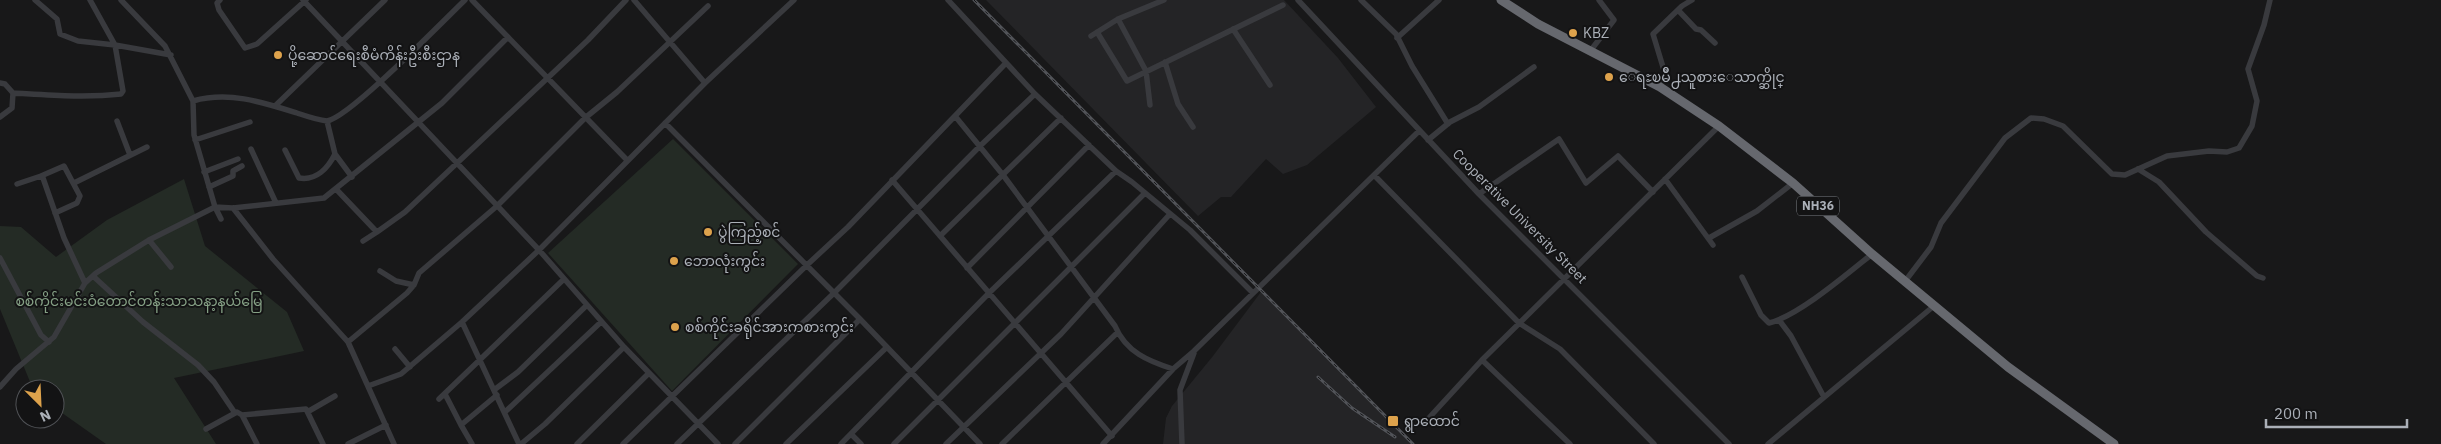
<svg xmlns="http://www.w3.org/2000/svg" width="2441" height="444" font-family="'IBM Plex Sans','Noto Sans Myanmar',sans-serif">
  <rect width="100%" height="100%" fill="#181819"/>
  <path fill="#242426" d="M986,0H1284L1338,58L1376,107L1307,165L1283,174L1266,159L1231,197H1221L1198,216Z
    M1261,292L1411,444H1163L1166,418L1172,406L1213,356Z"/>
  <path fill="#242b25" d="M673,139L798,264L672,391L548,253Z
    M184,179L205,246L287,312L304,351L174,378L216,444H106L55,408V389H33L0,309V226L21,227L56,257L107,220Z"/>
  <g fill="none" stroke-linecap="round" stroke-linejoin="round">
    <path stroke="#393a3e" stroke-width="5.5" d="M90,0L115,45L171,55
      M121,0L165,46L193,101C229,91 262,102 297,113C306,116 317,120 327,121C350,117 442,22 465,0
      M220,0L217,3L219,10L245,48L257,44L306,0
      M303,0L539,250L624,347L718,444
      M472,0L626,159
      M634,0L705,83
      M948,0L1035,94L1116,171L1132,182L1190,230L1253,293
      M1298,0L1479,194L1729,444
      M1361,0L1396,34L1412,66L1448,124
      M1678,10L1696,29L1701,30L1715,43
      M1118,19L1146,71L1150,105
      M1233,29L1270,85
      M1097,32L1127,81L1283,5
      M1091,36L1118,19L1164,0
      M1397,38L1439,0
      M1591,50L1614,20L1599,0
      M1165,62L1178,104L1193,127
      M0,83L5,84L13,93C49,95 85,98 121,94L123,91L115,45L78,41L60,34L57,19L35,0
      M1658,86L1666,77L1653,34L1682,6L1692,0
      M193,101L194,135L215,207L221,219
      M275,106L385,0
      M955,116L1003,175L1115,326C1126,352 1148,361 1173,369
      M0,117L12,108L13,93
      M117,121L130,155
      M665,123L860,319L980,444
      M195,140L250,122
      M1428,140L1450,122L1479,107L1534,67
      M251,149L276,203
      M285,150L299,178C316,181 328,168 335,154L327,121
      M335,154L352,177
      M2138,169L2159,182L2206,232L2257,276L2263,278
      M204,172L238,159
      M1374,175L1519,323L1560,349L1654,444
      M41,176L64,166L80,196L77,203L55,213
      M1665,179L1713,245
      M892,180L1112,436
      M74,183L147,147
      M17,184L41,176L43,178L64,238L85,283
      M209,187L233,176V171L242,166
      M336,189L374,229L377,232L405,212L588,40L626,0
      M1479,194L1559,139L1586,183L1618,156L1653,192
      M233,208L273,259L348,342L394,444
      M940,236L1061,118
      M1709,238L1757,211L1793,183
      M149,240L171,267
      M363,241L377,232
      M0,258L41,335L49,342
      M967,268L1089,145
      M380,271L396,281L414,285
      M93,276L143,322L198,365L214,382L235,413
      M1742,277L1761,315L1769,323C1798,316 1847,274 1872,254
      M1906,280L1931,247L1941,223L2005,138L2031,118L2044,119L2063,126L2112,174L2125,175L2167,156L2209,151L2227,152L2239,148L2252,126L2257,101L2248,69L2264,25L2270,0
      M1779,320L1791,336L1824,397
      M462,322L519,444
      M348,342L407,293L414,285L419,273L497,206L585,118L617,92L708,6
      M395,349L410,367
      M1482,360L1570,444
      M368,386L401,374L462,322L539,250L705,83L794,0
      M0,387L16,369L54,337L85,283L96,273L149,240L215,207L233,208L324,198L442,103L508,37
      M494,390L518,372L587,305
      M445,394L461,425
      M439,399L564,279
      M309,411L335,396
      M505,412L601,322
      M242,415L257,444
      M1427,420L1482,360L1719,126
      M206,429L237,412L242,415L306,409L323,444
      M851,434L861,444
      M348,444L386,425
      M472,444L461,425L497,395
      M521,444L545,424L624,347
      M577,444L649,373
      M623,444L807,265L848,227L1005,64
      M677,444L834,293L980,146L1035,94
      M735,444L860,319
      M786,444L887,347
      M841,444L989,293L1116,171
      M894,444L1145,193
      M946,444L1061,334L1170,214
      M1002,444L1118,332
      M1103,444L1173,369L1194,351L1419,131
      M1182,444L1180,390L1194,353
      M1768,444L1935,305"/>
    <path stroke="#66686e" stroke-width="9" d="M1501,0L1538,24L1660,87L1719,126L1793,183L1872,254L2008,367L2114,444"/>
    <g stroke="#525459" stroke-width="3">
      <path id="rail" d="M974,0L1413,444
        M1318,377L1352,408L1395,437"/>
    </g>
    <use href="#rail" stroke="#131314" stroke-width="1" stroke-dasharray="4" stroke-linecap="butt"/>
  </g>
  <g fill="#dda24c" stroke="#131314" stroke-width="2">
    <circle cx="1573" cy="33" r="5"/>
    <circle cx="278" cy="55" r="5"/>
    <circle cx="1609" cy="77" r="5"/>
    <circle cx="708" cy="232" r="5"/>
    <circle cx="674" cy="261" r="5"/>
    <circle cx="675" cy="327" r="5"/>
    <rect x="1387" y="415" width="12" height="12" rx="2.5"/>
  </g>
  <g text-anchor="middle" stroke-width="4" stroke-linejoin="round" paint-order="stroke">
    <rect fill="#131314" stroke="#7d8187" stroke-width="1" x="1797" y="196.5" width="42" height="19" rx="4"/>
    <g font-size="12" font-weight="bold" fill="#abb0b8">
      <text x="1818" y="210">NH36</text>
    </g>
    <g font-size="14" fill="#abb0b8" stroke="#131314" text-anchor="start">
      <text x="1583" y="38">KBZ</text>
      <text x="288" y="60">ပို့ဆောင်ရေးစီမံကိန်းဦးစီးဌာန</text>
      <text x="1619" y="82">ေရႊၿမိဳ႕သူစားေသာက္ဆိုင္</text>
      <text x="718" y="237">ပွဲကြည့်စင်</text>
      <text x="684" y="266">ဘောလုံးကွင်း</text>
      <text x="685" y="332">စစ်ကိုင်းခရိုင်အားကစားကွင်း</text>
      <text x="1404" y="426">ရွာထောင်</text>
    </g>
    <g font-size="14" fill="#abb0b8" stroke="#131314">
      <text transform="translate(1520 216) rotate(45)" y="5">Cooperative University Street</text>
    </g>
    <g font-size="14" fill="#85a085" stroke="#131314">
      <text x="139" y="306">စစ်ကိုင်းမင်းဝံတောင်တန်းသာသနာ့နယ်မြေ</text>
    </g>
  </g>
  <g transform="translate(40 404) rotate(156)"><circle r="24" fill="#131314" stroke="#505256"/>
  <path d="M0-4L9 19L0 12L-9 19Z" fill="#dda24c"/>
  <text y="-8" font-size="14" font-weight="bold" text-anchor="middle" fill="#abb0b8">N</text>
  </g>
  <path d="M2266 419v8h141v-8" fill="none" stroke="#abb0b8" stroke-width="2.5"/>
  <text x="2274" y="419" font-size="15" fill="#abb0b8" stroke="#131314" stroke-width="4" paint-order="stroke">200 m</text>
</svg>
